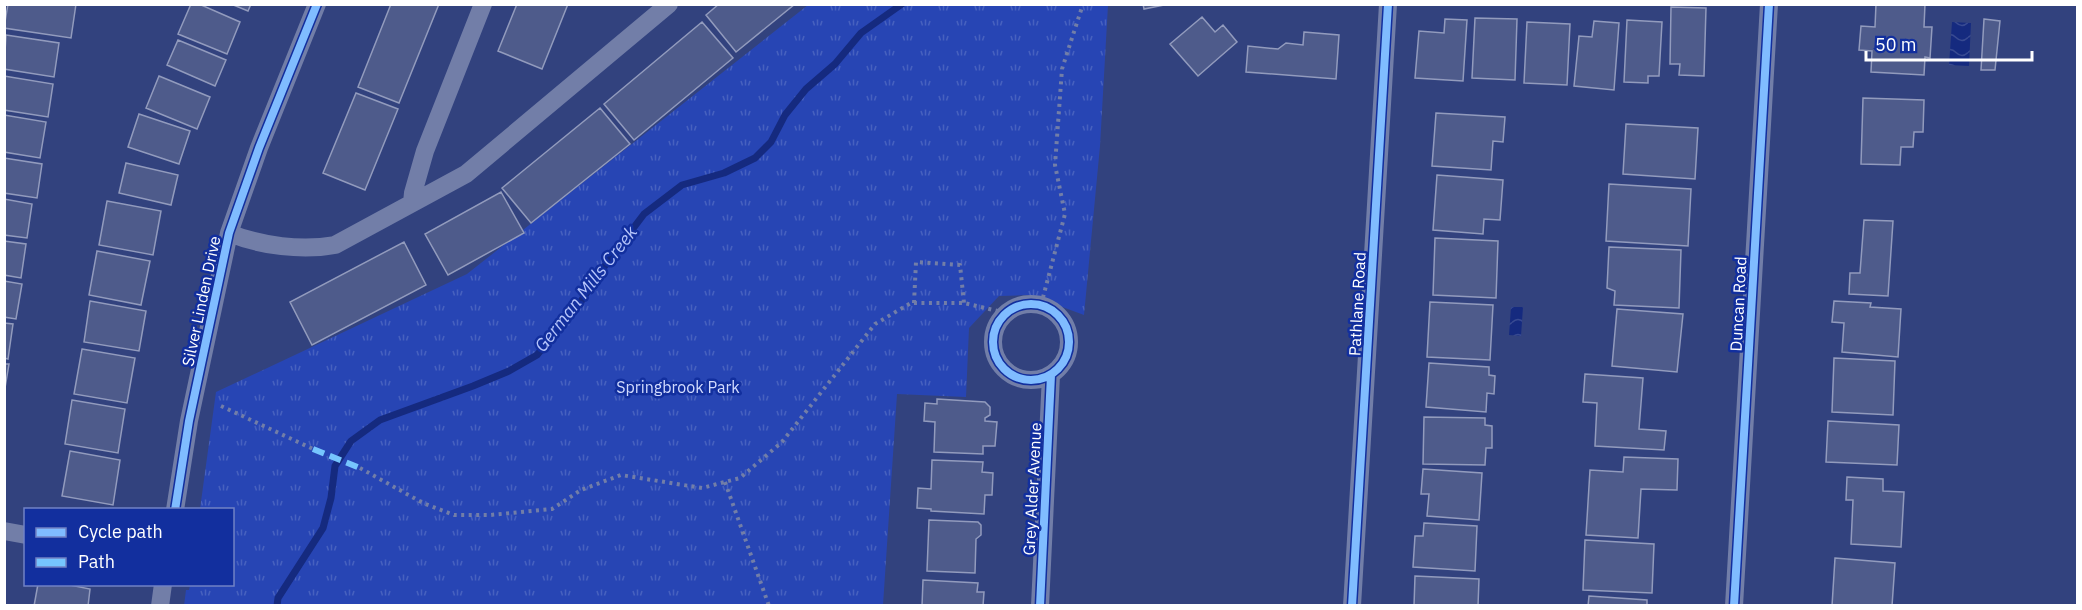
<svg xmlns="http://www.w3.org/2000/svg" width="2082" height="610" font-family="'IBM Plex Sans',sans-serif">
  <defs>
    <pattern id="park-tufts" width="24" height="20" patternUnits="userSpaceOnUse" patternTransform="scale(1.5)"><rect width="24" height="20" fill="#2745b4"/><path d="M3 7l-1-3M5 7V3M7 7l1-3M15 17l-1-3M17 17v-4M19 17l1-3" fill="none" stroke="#4761bf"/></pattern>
    <pattern id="water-waves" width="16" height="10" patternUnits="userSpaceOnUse" patternTransform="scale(1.5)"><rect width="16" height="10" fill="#152a7f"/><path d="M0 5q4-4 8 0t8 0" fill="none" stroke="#384a92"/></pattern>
  </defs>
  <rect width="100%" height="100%" fill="#32427e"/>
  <path fill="url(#park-tufts)" d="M808,5H1108L1100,146L1084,315L1030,295L999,296L969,328L966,397L897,394L883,605L184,606L186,590H189L190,585L232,584V510L200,509L216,392L467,274Z"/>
  <path fill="url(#water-waves)" d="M1952,22L1971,23L1969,66L1949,65Z
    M1511,307H1523L1521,336L1509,335Z"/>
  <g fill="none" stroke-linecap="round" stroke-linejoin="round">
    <path stroke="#152a7f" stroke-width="7" d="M277,606L278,598L323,528L331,498L335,466L351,441L380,420L473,386L509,371L537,355L580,303L598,275L644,214L682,185L724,173L755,158L771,142L785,115L806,89L835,64L861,33L902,4"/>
  </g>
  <path fill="#4e5b8b" stroke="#929bbd" stroke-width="1.5" d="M8,4H76L71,38L4,28Z
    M191,4H199L240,22L227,54L178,34Z
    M231,4H251L248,11Z
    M391,4H439L399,103L358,87Z
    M517,4H568L542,69L498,51Z
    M719,4H795L736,52L706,15Z
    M1143,4H1169L1144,9Z
    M1876,4H1925L1924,27H1932L1930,58L1925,57L1924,75L1871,72L1872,51L1859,50L1861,26L1875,27Z
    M1671,7L1706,8L1704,76L1679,75L1680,64H1670Z
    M1202,17L1215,32L1223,25L1237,42L1198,76L1170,44Z
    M1475,18L1517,19L1515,80L1472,78Z
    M1445,19L1467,20L1463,81L1415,78L1419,31L1444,33Z
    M1984,19L2000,21L1995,70H1981Z
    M1627,20L1662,22L1659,76H1648V83L1624,82Z
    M1594,21L1619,23L1614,90L1574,86L1579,36L1592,37Z
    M702,22L733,58L634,140L604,104Z
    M1527,22L1570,24L1567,85L1524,83Z
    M1304,32L1339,35L1336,79L1246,72L1248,46L1278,49L1286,43L1303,45Z
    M6,35L59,43L54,77L4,69Z
    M178,40L226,60L215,86L167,65Z
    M4,76L53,84L48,117L4,110Z
    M159,76L210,97L197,129L146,108Z
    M356,93L398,109L365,190L323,173Z
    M1863,98L1924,100L1923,132H1914L1913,147H1901L1900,165L1861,164Z
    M600,108L630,144L531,223L502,188Z
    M1436,113L1505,117L1503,142L1493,141L1491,170L1432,166Z
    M139,114L190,131L179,164L128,147Z
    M4,115L46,122L40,158L4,152Z
    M1626,124L1698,128L1695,179L1623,174Z
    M4,158L42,164L37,198L4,193Z
    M126,163L178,175L171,205L119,193Z
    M1437,175L1503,180L1500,220L1484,219L1483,234L1433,230Z
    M1609,184L1691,189L1688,246L1606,241Z
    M501,192L524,233L448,275L425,234Z
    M4,199L32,204L27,238L4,235Z
    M107,201L161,211L153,255L99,245Z
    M1864,220L1893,221L1888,296L1849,294L1850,273H1860Z
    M1435,238L1498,241L1496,298L1433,295Z
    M4,241L26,244L21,278L4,275Z
    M404,242L426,285L312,345L290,302Z
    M1609,247L1681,250L1679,308L1614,305L1615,291L1607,288Z
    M97,251L150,261L141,305L89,295Z
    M4,281L22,284L16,319L4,317Z
    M90,301L146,311L139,351L84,342Z
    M1834,301L1871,303L1870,307L1901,309L1898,357L1842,352L1844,323L1832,322Z
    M1430,302L1493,305L1490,360L1427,357Z
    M1617,309L1683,314L1677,372L1612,366Z
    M4,323L13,324L8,359L4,358Z
    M82,349L135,358L127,403L74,394Z
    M1834,358L1895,361L1893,415L1832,412Z
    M1429,363L1489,367V375L1495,376L1494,394L1487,393L1486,412L1426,407Z
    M4,364H9L4,394Z
    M1585,374L1643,378L1639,429L1666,431L1664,450L1595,446L1597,403L1583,402Z
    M937,399L985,402L990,407V415L985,418V421L997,422L995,446H983V454L934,452L935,422L924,421L925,403L937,404Z
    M72,400L125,409L118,453L65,444Z
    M1424,417L1485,418V425L1492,426V448H1486L1485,465L1423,464Z
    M1828,421L1899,425L1897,465L1826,462Z
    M70,451L120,460L113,505L62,496Z
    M1624,457L1678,459L1677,490L1641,489L1638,538L1586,535L1590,470L1623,472Z
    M932,460L983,462L982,472L993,473L992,495H985L984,514L931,511V509L917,508L918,488L931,489Z
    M1423,469L1482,473L1479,520L1427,516L1429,494H1421Z
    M1847,477L1883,479V491L1904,492L1901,547L1851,544L1853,500H1846Z
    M929,520L978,522L981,525V535L976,539L975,573L927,571Z
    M1424,523L1477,526L1475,571L1413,567L1415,536H1423Z
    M1585,540L1654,544L1652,593L1583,590Z
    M1835,558L1895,563L1892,606H1832Z
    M1415,576L1479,579L1478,606H1414Z
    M923,580L978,583L977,592H984L983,606H922Z
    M38,584H65L90,589L88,606H34Z
    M1589,596L1647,600V606H1588Z"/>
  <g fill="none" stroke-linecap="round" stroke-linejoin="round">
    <path stroke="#727ea8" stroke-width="4" stroke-dasharray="3 4.5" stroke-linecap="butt" d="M914,303L916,262L960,265L964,303
      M1041,305L1065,214L1055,165L1062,69L1083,4
      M221,406L313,449
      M360,468L423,503L454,515H490L552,509L581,490L621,475L702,488L740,478L782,442L875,324L911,303H964L1006,313
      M725,482L769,606"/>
    <path stroke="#727ea8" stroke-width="18" d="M412,203L413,193L425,151L483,4
      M229,233C261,246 302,251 335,245L466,174L669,4
      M993 342a38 38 0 1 1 76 0a38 38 0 1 1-76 0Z
      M175,510L189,421L229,233L259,148L317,4
      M4,531L26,535
      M160,606L163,584
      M1040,606L1051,375
      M1352,606L1388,4
      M1734,606L1769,4"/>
    <path stroke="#76c5fe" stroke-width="6" stroke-dasharray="12 6" stroke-linecap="butt" d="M313,449L360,468"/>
    <g stroke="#122f9e" stroke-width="11">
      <path id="cycleway" d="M993 342a38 38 0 1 1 76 0a38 38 0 1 1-76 0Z
        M175,510L189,421L229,233L259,148L317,4
        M1040,606L1051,375
        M1352,606L1388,4
        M1734,606L1769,4"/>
    </g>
    <use href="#cycleway" stroke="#80bcff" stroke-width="8"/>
  </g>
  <g text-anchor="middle" stroke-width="5" stroke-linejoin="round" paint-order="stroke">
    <g font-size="16" fill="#fff" stroke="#122f9e">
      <text transform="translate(201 301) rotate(-78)" y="6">Silver Linden Drive</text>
      <text transform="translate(1357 304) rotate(-87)" y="6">Pathlane Road</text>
      <text transform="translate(1738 304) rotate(-87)" y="6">Duncan Road</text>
      <text transform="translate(1032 489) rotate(-87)" y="6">Grey Alder Avenue</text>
    </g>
    <g font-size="16" fill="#d2dbfe" stroke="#122f9e">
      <text x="678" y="393">Springbrook Park</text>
    </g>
    <g font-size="18" font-style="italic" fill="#b6c5fb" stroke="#122f9e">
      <text transform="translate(586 289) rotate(-52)" y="6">German Mills Creek</text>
    </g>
  </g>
  <rect width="2082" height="610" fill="none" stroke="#ffffff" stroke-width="12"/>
  <rect x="24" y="508" width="210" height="78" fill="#122f9e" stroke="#7182c5" stroke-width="1.5"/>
  <rect x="36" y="528" width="30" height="9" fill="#80bcff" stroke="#7182c5" stroke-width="1.5"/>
  <text x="78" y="538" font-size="18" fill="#ffffff">Cycle path</text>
  <rect x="36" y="558" width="30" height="9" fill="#76c5fe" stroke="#7182c5" stroke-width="1.5"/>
  <text x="78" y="568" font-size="18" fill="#ffffff">Path</text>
  <path d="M1866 51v9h166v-9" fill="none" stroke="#ffffff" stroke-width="3"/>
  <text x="1875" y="51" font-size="18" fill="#ffffff" stroke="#122f9e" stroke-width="4.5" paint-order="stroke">50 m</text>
</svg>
